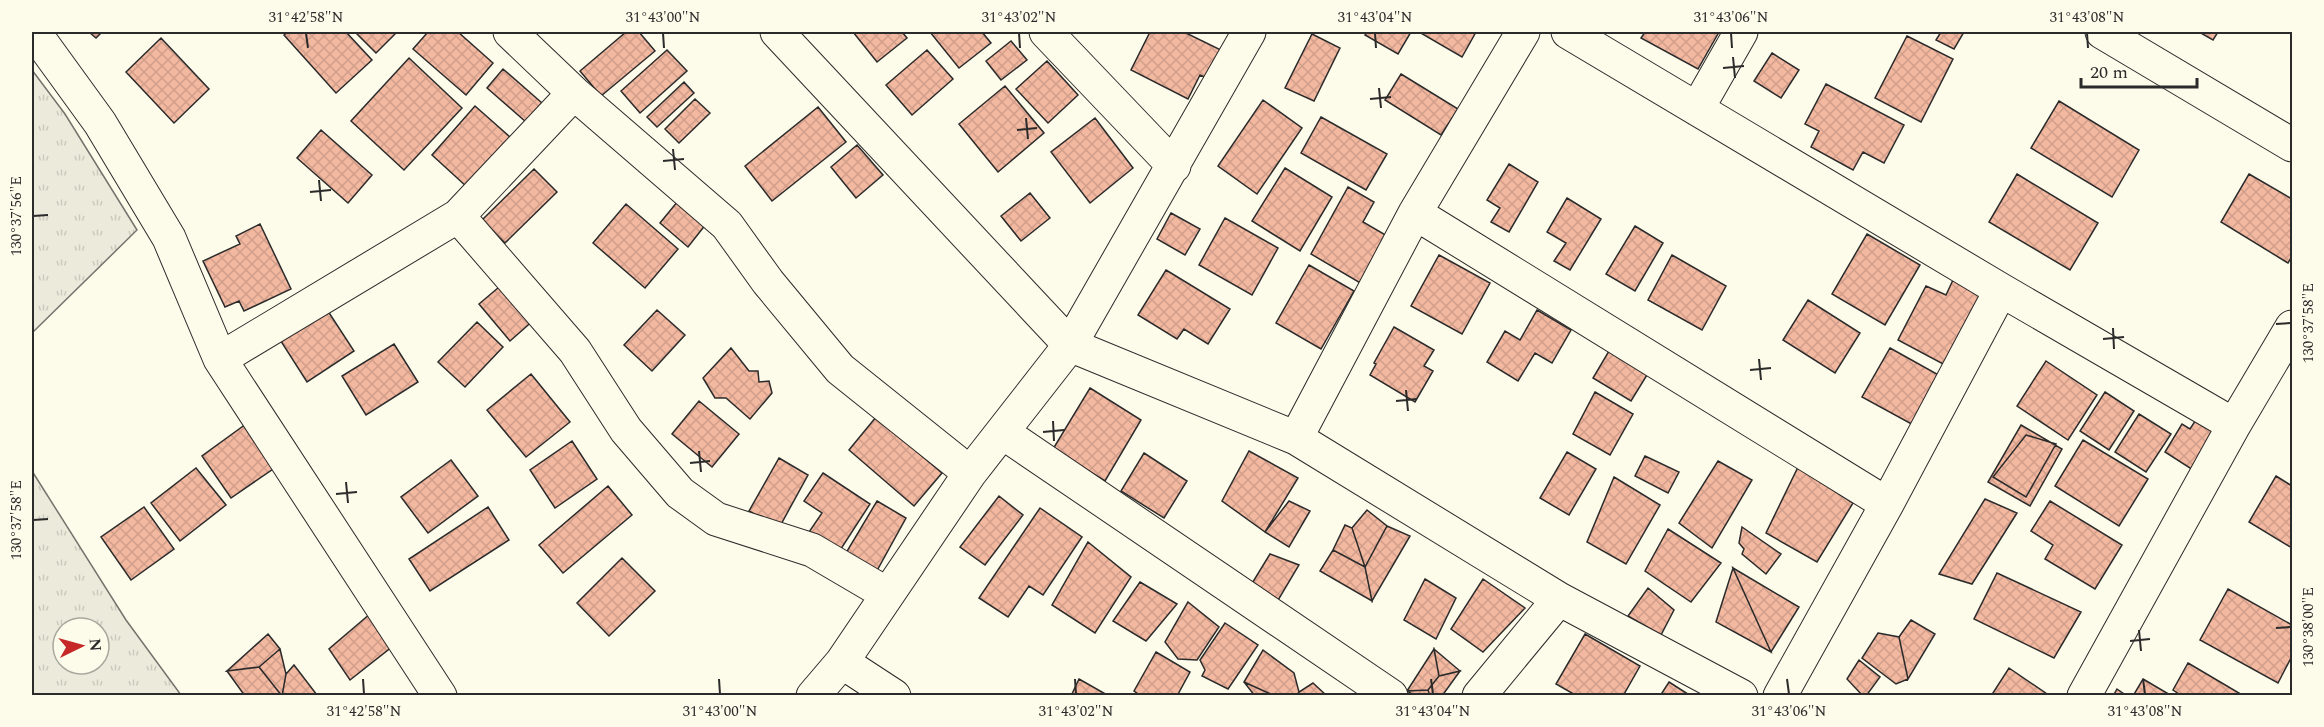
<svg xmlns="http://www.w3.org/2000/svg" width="2324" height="727" font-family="Spectral,serif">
  <defs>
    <pattern id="grass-tufts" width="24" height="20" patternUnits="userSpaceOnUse" patternTransform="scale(1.5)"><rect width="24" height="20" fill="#ecebdb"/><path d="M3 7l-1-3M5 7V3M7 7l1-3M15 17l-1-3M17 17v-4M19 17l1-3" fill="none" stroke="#cbcabc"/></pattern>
    <pattern id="building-cross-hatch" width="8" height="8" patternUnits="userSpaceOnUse" patternTransform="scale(1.5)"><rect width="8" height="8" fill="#f2b8a0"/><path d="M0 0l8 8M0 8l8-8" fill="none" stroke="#d09e8a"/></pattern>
  </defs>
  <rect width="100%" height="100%" fill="#fdfbea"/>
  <path fill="url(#grass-tufts)" stroke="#74746e" stroke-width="1.5" fill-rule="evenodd" d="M32,70L65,114L137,230L32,333Z
    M32,471L126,620L181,695H32ZM63,628H99V664H63Z"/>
  <path fill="url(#building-cross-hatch)" stroke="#2b2b2b" stroke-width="1.5" d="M89,32H102L96,38Z
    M288,32H346L372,60L336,93L284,35Z
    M355,32H397L376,53Z
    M428,32H458L493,63L466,95L413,49Z
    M626,32H639L655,51L601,96L580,71Z
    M853,32H902L907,38L877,62Z
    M930,32H982L991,43L959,68Z
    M1150,32H1184L1225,52L1211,80L1200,75L1188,99L1131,70Z
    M1367,32H1411L1398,54L1365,35Z
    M1419,32H1476L1462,57Z
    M1645,32H1719L1698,69L1641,38Z
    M1941,32H1964L1954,49L1936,40Z
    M2199,32H2218L2213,40Z
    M1312,34L1340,48L1314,101L1285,88Z
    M1907,36L1953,59L1921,122L1875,98Z
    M161,38L209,89L174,123L126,72Z
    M1011,41L1027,60L1001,80L986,61Z
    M667,50L687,71L640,113L621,91Z
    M927,50L953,79L912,115L886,85Z
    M1772,53L1799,70L1781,98L1754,81Z
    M409,58L462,108L404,170L351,121Z
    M1047,61L1078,95L1048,123L1016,89Z
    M503,69L542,103L526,122L487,88Z
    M1401,74L1458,109L1441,135L1385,100Z
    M684,82L694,93L657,127L647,117Z
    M1826,84L1904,125L1884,163L1863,152L1853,170L1811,147L1819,131L1805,124Z
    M1005,86L1044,133L998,172L959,124Z
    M695,99L710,113L679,143L665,129Z
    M1263,100L1302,128L1257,194L1218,166Z
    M2059,101L2139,150L2112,197L2031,148Z
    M475,106L510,137L467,187L432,155Z
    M818,107L846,142L772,201L745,166Z
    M1321,117L1387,154L1366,190L1301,153Z
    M1095,118L1133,168L1090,203L1051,152Z
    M321,130L372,175L348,203L297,158Z
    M857,145L883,175L856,198L831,167Z
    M1509,164L1538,182L1509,232L1491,222L1500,208L1487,200Z
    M1285,168L1332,197L1300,251L1252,221Z
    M534,169L557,192L505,243L482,220Z
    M2017,174L2098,223L2070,270L1989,222Z
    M2249,174L2292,199V256L2288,263L2221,222Z
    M1348,187L1374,202L1363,222L1389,237L1362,284L1311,254Z
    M1030,193L1050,218L1021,241L1001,216Z
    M1567,198L1601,219L1570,270L1554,261L1566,243L1547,232Z
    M678,201L706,224L688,247L660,223Z
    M626,204L678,249L645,288L593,243Z
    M1171,213L1200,229L1185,255L1157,239Z
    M1225,218L1278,248L1252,295L1199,265Z
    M260,224L291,289L244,311L239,301L225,307L203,261L240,244L236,236Z
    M1635,226L1663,243L1635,291L1606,274Z
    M1867,234L1920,265L1885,325L1832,294Z
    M1439,255L1490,283L1462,334L1411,306Z
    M1672,255L1726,286L1702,330L1648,300Z
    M1309,265L1354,291L1321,349L1276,323Z
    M1166,270L1230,309L1208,344L1184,329L1177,339L1138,315Z
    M1953,280L1981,295L1945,365L1898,340L1926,286L1946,295Z
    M505,282L535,319L510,341L479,304Z
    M1808,300L1860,333L1835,373L1783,340Z
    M324,305L354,351L307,382L277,335Z
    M657,310L685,335L652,371L624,345Z
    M1537,310L1571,330L1552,363L1535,353L1518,381L1487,362L1505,331L1520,340Z
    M477,322L503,347L465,387L438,362Z
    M1394,327L1434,350L1424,366L1433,371L1415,402L1370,375L1376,364L1374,363Z
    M394,344L418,382L366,415L342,376Z
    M731,348L749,371H758L759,382L769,381L772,393L750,419L726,398H715L703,378Z
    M1890,348L1944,378L1917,427L1862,397Z
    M1609,351L1647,375L1631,401L1593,378Z
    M2046,361L2097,395L2068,440L2017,406Z
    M531,374L570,422L526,457L487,410Z
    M1090,388L1141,420L1105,481L1053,449Z
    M1595,392L1633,414L1610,455L1573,434Z
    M2105,392L2134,411L2109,450L2080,431Z
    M699,401L739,434L712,467L672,434Z
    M2201,412L2216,434L2193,470L2165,452L2182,424L2190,429Z
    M2139,414L2171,434L2146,472L2115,452Z
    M876,417L942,473L914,506L849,450Z
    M246,424L276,467L231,498L202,456Z
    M2021,425L2062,449L2030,506L1988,482Z
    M2026,435L2056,444L2026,497L1993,477Z
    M2083,440L2148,479L2119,526L2055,486Z
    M572,441L597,479L555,508L530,470Z
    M1249,451L1298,478L1265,532L1222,501Z
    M1567,452L1596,469L1569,515L1540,498Z
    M1144,453L1187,481L1164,518L1121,491Z
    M1645,456L1679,472L1668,493L1635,476Z
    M779,458L808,475L779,528L749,511Z
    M451,460L478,496L428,533L401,497Z
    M1718,461L1752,480L1712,548L1679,523Z
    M1798,467L1853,503L1817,562L1766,533Z
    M196,468L226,505L180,541L151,503Z
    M823,473L870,504L837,555L807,535L822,513L804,501Z
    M2276,476L2292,486V548L2249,522Z
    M1614,477L1660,505L1626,564L1587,542Z
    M608,486L632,515L563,573L539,545Z
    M999,496L1023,515L985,565L960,547Z
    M1985,499L2017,513L1972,584L1939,574Z
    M877,501L906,518L874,576L843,558Z
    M1289,501L1310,511L1289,547L1265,532Z
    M2050,501L2122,545L2095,589L2045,559L2053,545L2031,531Z
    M144,507L174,549L131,580L101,537Z
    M488,507L509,540L430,591L409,559Z
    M1040,508L1082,537L1043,595L1029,586L1008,617L979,598Z
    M1367,510L1387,526L1365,567L1352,528Z
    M1345,525L1352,528L1365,567L1333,550Z
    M1387,526L1410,536L1372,601L1365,567Z
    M1742,527L1781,554L1766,574L1742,554L1744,549L1739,543Z
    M1668,529L1721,563L1691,602L1645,571Z
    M1088,542L1131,577L1095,633L1052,605Z
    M1333,550L1365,567L1372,601L1320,571Z
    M1270,554L1299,565L1277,602L1251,585Z
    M622,558L655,591L609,636L577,603Z
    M1733,568L1799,607L1771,652Z
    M1733,568L1771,652L1716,622Z
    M1997,573L2081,612L2054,658L1974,619Z
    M1425,579L1456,598L1436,639L1404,620Z
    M1483,579L1525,608L1483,652L1451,629Z
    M1140,582L1177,604L1146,641L1113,621Z
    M1648,588L1674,610L1661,635L1628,616Z
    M2228,589L2292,625V656L2278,683L2200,640Z
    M1188,602L1219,627L1197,660L1178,659L1165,642Z
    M371,613L393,646L350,680L329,649Z
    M1911,620L1935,634L1908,679L1899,637Z
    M1225,623L1258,645L1228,689L1202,676L1205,670L1200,660Z
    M1878,633L1899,637L1908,679L1896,684L1862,658Z
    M268,634L280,649L259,667L227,671Z
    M1585,634L1640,666L1623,696H1577L1556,684Z
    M280,649L286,674L282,696L259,667Z
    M1434,649L1439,676L1428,690L1407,691Z
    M1434,649L1460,671L1439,676Z
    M1263,650L1294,673L1299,692L1296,696H1275L1244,682Z
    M1156,652L1190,672L1177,696H1141L1134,691Z
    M1859,660L1880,677L1866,696H1863L1847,679Z
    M2188,663L2244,696H2182L2173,690Z
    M294,665L317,695L282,696L286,674Z
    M259,667L282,696H245L227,671Z
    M2009,668L2050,696H1991Z
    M1460,671L1442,696H1430L1428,690L1439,676Z
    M1079,679L1109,696H1071Z
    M2143,679L2172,696H2133Z
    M1244,682L1275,696H1255Z
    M1669,682L1691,696H1660Z
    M1313,683L1327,696H1296L1299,692Z
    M2117,689L2127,696H2113Z
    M1428,690L1430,696H1415L1407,691Z"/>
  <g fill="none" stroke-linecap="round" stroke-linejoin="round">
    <g stroke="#2b2b2b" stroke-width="35">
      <path id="minor" d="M34,32L100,123L169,238L220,359L440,696
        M510,32L574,93L727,225L768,282L840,369L970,473
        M777,32L1070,345L1296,438L1559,599L1741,696
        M1046,32L1174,166
        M1568,32L2001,290L2234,425
        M574,93L458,216L575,351L626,430L680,493L716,519L812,550L887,594
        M1697,109L1741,32
        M1415,213L1887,504
        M220,359L458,216
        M1002,432L1391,696
        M1296,438L1415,213L1523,32
        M842,662L894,696
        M813,696L842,662L970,473L1070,345L1249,32
        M1479,696L1559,599
        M1780,696L1887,504L2001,290
        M2084,696L2234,425L2292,327"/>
    </g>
    <g stroke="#2b2b2b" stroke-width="35">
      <path id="tertiary" d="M2102,32L2292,145"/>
    </g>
    <use href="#minor" stroke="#fdfbea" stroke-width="33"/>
    <use href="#tertiary" stroke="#fdfbea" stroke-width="33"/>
  </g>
  <path fill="none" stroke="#2b2b2b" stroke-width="2" d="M306,33L308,48M663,33L664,48M1019,33L1020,48M1375,33L1376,48M1731,33L1732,48M2087,33L2088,48M1733,57L1735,78M1723,68L1744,66M1379,88L1381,108M1370,99L1391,97M1026,118L1028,139M1017,130L1037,128M673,149L675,170M663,161L684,159M319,180L321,201M310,192L331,190M33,216L48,215M2276,324L2291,323M2113,328L2114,349M2103,339L2124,337M1759,359L1761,380M1750,370L1771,368M1406,390L1408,411M1396,401L1417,399M1053,421L1054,441M1043,432L1064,430M699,451L701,472M690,463L710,461M346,482L348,503M336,494L357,492M33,520L48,519M2276,628L2291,627M2139,630L2141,651M2130,641L2150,639M363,679L364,694M719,679L720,694M1075,679L1076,694M1431,679L1433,694M1787,679L1789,694M2143,679L2145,694"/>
  <rect width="2324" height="727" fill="none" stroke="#fdfbea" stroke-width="66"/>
  <g transform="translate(81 646) rotate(85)"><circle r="28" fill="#fdfbea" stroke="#a9a89e" stroke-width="1.5"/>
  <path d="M0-4.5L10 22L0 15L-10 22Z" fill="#c62828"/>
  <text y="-9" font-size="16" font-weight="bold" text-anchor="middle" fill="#2b2b2b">N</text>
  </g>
  <path d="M2081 78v9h116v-9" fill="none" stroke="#2b2b2b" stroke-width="3"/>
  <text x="2090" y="78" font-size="18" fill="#2b2b2b" stroke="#fdfbea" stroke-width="4.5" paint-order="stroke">20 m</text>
  <rect x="33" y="33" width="2258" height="661" fill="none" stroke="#2b2b2b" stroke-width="2"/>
  <g font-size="15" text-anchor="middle" fill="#2b2b2b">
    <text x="306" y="22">31°42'58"N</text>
    <text x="663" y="22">31°43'00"N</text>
    <text x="1019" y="22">31°43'02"N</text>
    <text x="1375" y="22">31°43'04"N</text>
    <text x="1731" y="22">31°43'06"N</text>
    <text x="2087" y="22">31°43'08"N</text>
    <text transform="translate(16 216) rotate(-90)" y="5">130°37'56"E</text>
    <text transform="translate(2308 323) rotate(-90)" y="5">130°37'58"E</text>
    <text transform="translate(16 520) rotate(-90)" y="5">130°37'58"E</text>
    <text transform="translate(2308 627) rotate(-90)" y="5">130°38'00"E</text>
    <text x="364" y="716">31°42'58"N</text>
    <text x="720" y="716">31°43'00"N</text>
    <text x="1076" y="716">31°43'02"N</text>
    <text x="1433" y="716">31°43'04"N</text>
    <text x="1789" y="716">31°43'06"N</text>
    <text x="2145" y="716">31°43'08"N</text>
  </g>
</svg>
